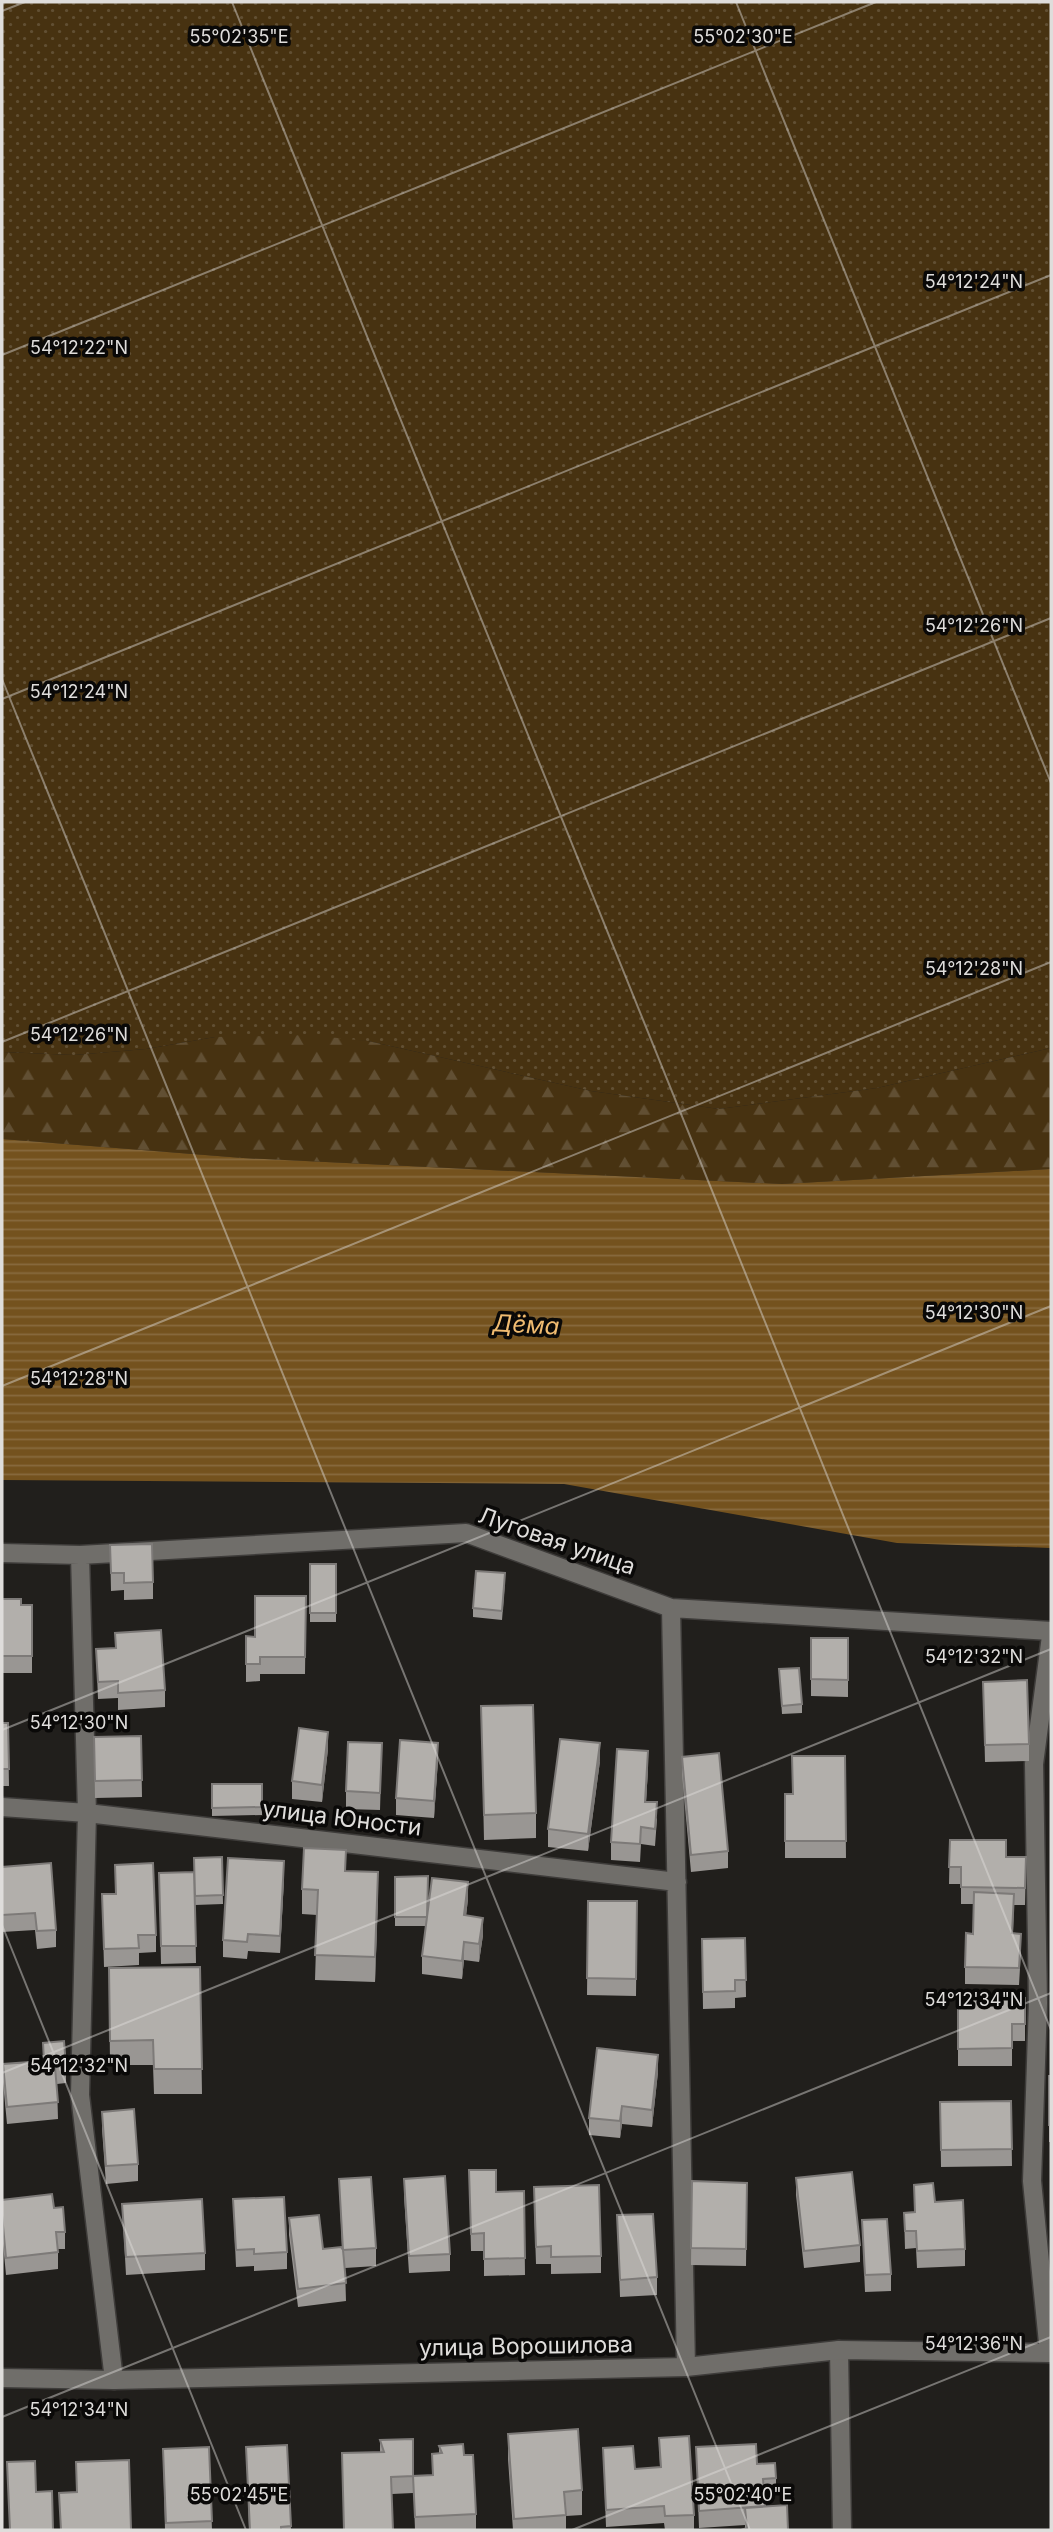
<svg xmlns="http://www.w3.org/2000/svg" width="1053" height="2532" font-family="Inter,sans-serif">
  <defs>
    <pattern id="grass-dots" width="8" height="8" patternUnits="userSpaceOnUse" patternTransform="scale(1.75)"><rect width="8" height="8" fill="#473211"/><path d="M2 2h.1M6 6h.1" fill="none" stroke="#614f33" stroke-width="1.8" stroke-linecap="round"/></pattern>
    <pattern id="forest-firs" width="22" height="20" patternUnits="userSpaceOnUse" patternTransform="scale(1.75)"><rect width="22" height="20" fill="#473211"/><path d="M5 1l3.5 6h-7zM16 11l3.5 6h-7z" fill="#614f33"/></pattern>
    <pattern id="water-rules" width="6" height="5" patternUnits="userSpaceOnUse" patternTransform="scale(1.75)"><rect width="6" height="5" fill="#74521e"/><path d="M0 2.5h6" fill="none" stroke="#876a3e"/></pattern>
  </defs>
  <rect width="100%" height="100%" fill="#211f1c"/>
  <path fill="url(#grass-dots)" d="M2,2H1051V1048L877,1088L719,1109L591,1091L368,1041L215,1037L146,1049L74,1055L2,1052Z"/>
  <path fill="url(#forest-firs)" d="M307,1035L368,1041L591,1091L719,1109L877,1088L1051,1048V1169L782,1184L243,1158L2,1139V1052L74,1055L146,1049L215,1037Z"/>
  <path fill="url(#water-rules)" d="M2,1139L243,1158L782,1184L1051,1169V1548L897,1543L564,1484L2,1480Z"/>
  <g fill="none" stroke-linecap="round" stroke-linejoin="round">
    <g stroke="#3e3c3a" stroke-width="21">
      <path id="minor" d="M2,1553L80,1555L466,1533L671,1608L1051,1631
        M80,1555L87,1813L80,2095L114,2380
        M671,1608L686,2367
        M2,1807L87,1813L677,1882
        M839,2350L842,2530
        M1049,2353L1032,2181L1038,2003L1034,1764L1051,1636"/>
    </g>
    <g stroke="#3e3c3a" stroke-width="21">
      <path id="tertiary" d="M2,2378L114,2380L686,2367L839,2350L1051,2353"/>
    </g>
    <use href="#minor" stroke="#706e6a" stroke-width="18"/>
    <use href="#tertiary" stroke="#706e6a" stroke-width="18"/>
  </g>
  <path fill="#999693" d="M110,1545L153,1582V1599L124,1600V1590L111,1591Z
    M310,1564H336V1622H310Z
    M505,1582L502,1620L473,1617V1608Z
    M306,1596L305,1674H260V1681L246,1682V1636L255,1637Z
    M2,1599L21,1605H32V1673H2Z
    M115,1633L165,1690V1707L118,1710V1698L98,1699L96,1649L115,1648Z
    M811,1638H848V1697L811,1696Z
    M779,1669L802,1704V1713L782,1714Z
    M983,1682L1029,1744V1761L985,1762Z
    M481,1706L536,1813V1838L484,1840Z
    M2,1723H8L9,1786H2Z
    M141,1736L142,1797L95,1798L94,1737Z
    M382,1743L380,1810L346,1809V1791Z
    M328,1749L322,1802L292,1799V1781Z
    M845,1756L846,1858H785V1794H792Z
    M682,1757L728,1851V1868L691,1872L682,1774Z
    M438,1760L434,1818L396,1815V1798Z
    M600,1761L588,1851L548,1847V1829Z
    M648,1769L646,1802L657,1819L655,1846L641,1844L640,1862L611,1860V1842Z
    M212,1784H262V1815L212,1816Z
    M950,1840L1006,1857H1026L1025,1905H1014L1013,1933L1021,1951L1019,1985L965,1984V1967L973,1934L974,1904H961V1884H949Z
    M222,1857L223,1904L195,1905L196,1963L161,1964L159,1873L194,1872Z
    M115,1865L156,1935V1952L139,1953V1965L104,1967L102,1894H115Z
    M2,1867L56,1930V1947L37,1949L35,1930L2,1932Z
    M346,1871L378,1897L375,1982L315,1980L317,1915L302,1914V1889Z
    M395,1877L427,1913L468,1899L466,1916L483,1935L479,1962L464,1960L462,1979L422,1974V1956L426,1926H395Z
    M284,1878L280,1953L248,1951L247,1959L223,1957V1940Z
    M588,1901H637L636,1996L587,1995Z
    M745,1938L746,1997L735,1998V2008L703,2009L702,1939Z
    M200,1967L202,2094H154L153,2065H110L109,1968Z
    M1025,1998V2041H1012V2066H958V1999Z
    M43,2043L66,2066V2083L57,2084L58,2119L7,2124L3,2082V2064L43,2061Z
    M658,2072L652,2127L622,2124L620,2138L589,2135V2118Z
    M1051,2076V2142H1049V2093Z
    M1011,2101L1012,2166L941,2167L940,2102Z
    M102,2112L138,2164V2181L106,2184L102,2129Z
    M469,2170L496,2192L524,2191L525,2275L484,2276V2251H471Z
    M796,2178L860,2245V2262L804,2268L796,2195Z
    M339,2179L376,2248V2266L345,2268L346,2301L298,2307L289,2235V2218L323,2249L342,2248Z
    M404,2179L450,2254V2271L409,2273L404,2196Z
    M692,2181L747,2183L746,2266L691,2265Z
    M914,2185L935,2202L965,2249V2266L917,2268L916,2248L905,2249L904,2213L914,2212Z
    M233,2199L287,2252V2269L254,2271V2266L236,2267Z
    M2,2200L54,2208L65,2232V2249H58V2269L6,2275L2,2233Z
    M122,2204L205,2253V2270L126,2275Z
    M534,2204L601,2256V2273L551,2274V2264H536Z
    M617,2215L657,2277V2295L620,2297Z
    M862,2220L891,2274V2291L865,2292Z
    M508,2434L582,2490V2515L566,2516V2530H513L508,2459Z
    M659,2438L694,2515V2530H665L664,2523L606,2527L603,2448L635,2469L660,2467Z
    M413,2439V2493L392,2494L380,2452V2440Z
    M287,2445L291,2530H249L246,2447Z
    M439,2446L464,2455L476,2514V2530H415L413,2476L432,2475V2454L439,2453Z
    M209,2447L212,2530H165L163,2449Z
    M696,2447L776,2478V2495L764,2496L765,2506L787,2505L745,2529V2525L699,2528Z"/>
  <path fill="#7d7a78" d="M328,1732V1749L322,1802V1785Z
    M438,1743V1760L434,1818V1801Z
    M600,1743V1761L588,1851V1834Z
    M648,1751V1769L645,1819V1802Z
    M284,1861V1878L280,1953V1936Z
    M378,1872V1897L375,1982V1957Z
    M468,1882V1899L464,1933V1915Z
    M483,1918V1935L479,1962V1944Z
    M464,1942V1960L462,1979V1961Z
    M658,2055V2072L652,2127V2110Z
    M622,2106V2124L620,2138V2121Z"/>
  <path fill="#b2afab" stroke="#7d7a78" stroke-width="2" d="M152,1544L153,1582L124,1583V1573H111L110,1545Z
    M310,1564H336V1613H310Z
    M476,1571L505,1573L502,1611L473,1608Z
    M255,1596H306L305,1657H260V1664H246V1636L255,1637Z
    M2,1599H21V1605H32V1656H2Z
    M161,1630L165,1690L118,1693V1681L98,1682L96,1649L116,1648L115,1633Z
    M811,1638H848V1680L811,1679Z
    M799,1668L802,1704L782,1706L779,1669Z
    M1027,1680L1029,1744L985,1745L983,1682Z
    M533,1705L536,1813L484,1815L481,1706Z
    M2,1723H8L9,1769H2Z
    M299,1728L328,1732L322,1785L292,1781Z
    M141,1736L142,1780L95,1781L94,1737Z
    M560,1739L600,1743L588,1834L548,1829Z
    M400,1740L438,1743L434,1801L396,1798Z
    M348,1742L382,1743L380,1793L346,1791Z
    M617,1749L648,1751L645,1802H657L655,1829L641,1827L640,1844L611,1842Z
    M719,1753L728,1851L691,1855L682,1757Z
    M792,1756H845L846,1841H785V1794H793Z
    M212,1784H262V1807L212,1808Z
    M950,1840H1006V1857H1026L1025,1888L961,1887V1867H949Z
    M304,1848L346,1850L345,1871L378,1872L375,1957L315,1955L318,1890L302,1889Z
    M222,1857L223,1895L195,1896L194,1858Z
    M228,1858L284,1861L280,1936L248,1934L247,1942L223,1940Z
    M51,1863L56,1930L37,1931L35,1913L2,1915V1867Z
    M153,1863L156,1935H138L139,1948L104,1949L102,1894H116L115,1865Z
    M194,1872L196,1946H161L159,1873Z
    M428,1876L427,1917H395V1877Z
    M432,1878L468,1882L464,1915L483,1918L479,1944L464,1942L462,1961L422,1956Z
    M974,1892L1014,1894L1012,1933L1021,1934L1019,1968L965,1967L966,1933L973,1934Z
    M588,1901H637L636,1979L587,1978Z
    M745,1938L746,1980H735V1991L703,1992L702,1939Z
    M200,1967L202,2069H154L153,2040L110,2041L109,1968Z
    M1025,1998V2024H1012V2048L958,2049V1999Z
    M64,2041L66,2066L55,2067L58,2102L7,2107L3,2064L44,2061L43,2043Z
    M597,2048L658,2055L652,2110L622,2106L620,2121L589,2118Z
    M1049,2076H1051V2125H1049Z
    M1011,2101L1012,2149L941,2150L940,2102Z
    M134,2109L138,2164L106,2166L102,2112Z
    M469,2170H496V2192L524,2191L525,2258L484,2259V2233L471,2234Z
    M852,2172L860,2245L804,2251L796,2178Z
    M445,2176L450,2254L409,2256L404,2179Z
    M371,2177L376,2248L343,2250L339,2179Z
    M692,2181L747,2183L746,2249L691,2248Z
    M933,2183L935,2202L963,2200L965,2249L917,2251L916,2231H905L904,2213L915,2212L914,2185Z
    M599,2185L601,2256L551,2257V2246L536,2247L534,2187Z
    M52,2194L54,2208L63,2207L65,2232H56L58,2252L6,2258L2,2215V2200Z
    M284,2197L287,2252L254,2254V2249L236,2250L233,2199Z
    M202,2199L205,2253L126,2257L122,2204Z
    M653,2214L657,2277L620,2280L617,2215Z
    M319,2215L323,2249L341,2247L343,2250L346,2283L298,2289L289,2218Z
    M887,2219L891,2274L865,2275L862,2220Z
    M578,2429L582,2490L564,2492L566,2515L514,2519L508,2434Z
    M689,2436L694,2515L665,2516L664,2506L606,2510L603,2448L633,2446L635,2469L661,2467L659,2438Z
    M413,2439V2476L391,2477L393,2530H344L342,2453L384,2452L380,2440Z
    M463,2444L464,2455H473L476,2514L415,2517L413,2476L433,2475L432,2454L442,2453L439,2446Z
    M756,2444L757,2464L775,2463L776,2478L763,2479L765,2506L699,2511L696,2447Z
    M287,2445L291,2526L281,2527V2530H250L246,2447Z
    M209,2447L212,2521L166,2523L163,2449Z
    M129,2460L131,2530H61L59,2493L77,2492L76,2462Z
    M35,2461L36,2492L52,2491L53,2530H10L7,2462Z
    M787,2505L788,2530H741L747,2528L745,2508Z"/>
  <path fill="none" stroke="#dfdddb" stroke-width="2" stroke-opacity="0.45" d="M232,2L1051,2030M736,2L1051,783M2,11L25,2M2,355L876,2M2,679L750,2530M2,699L1051,275M2,1042L1051,618M2,1386L1051,962M2,1730L1051,1306M2,1925L246,2530M2,2073L1051,1649M2,2417L1051,1993M572,2530L1051,2337"/>
  <g text-anchor="middle" stroke-width="7" stroke-linejoin="round" paint-order="stroke">
    <g font-size="23" fill="#dfdddb" stroke="#0a0908">
      <text transform="translate(557 1541) rotate(19)" y="8">Луговая улица</text>
      <text transform="translate(342 1818) rotate(7)" y="8">улица Юности</text>
      <text transform="translate(526 2346) rotate(-1)" y="8">улица Ворошилова</text>
    </g>
    <g font-size="24" font-style="italic" fill="#f1bc71" stroke="#0a0908">
      <text transform="translate(526 1325) rotate(3)" y="8">Дёма</text>
    </g>
  </g>
  <g font-size="18" text-anchor="middle" fill="#dfdddb" stroke="#0a0908" stroke-width="7" stroke-linejoin="round" paint-order="stroke">
    <text x="239" y="43">55°02'35"E</text>
    <text x="743" y="43">55°02'30"E</text>
    <text x="974" y="288">54°12'24"N</text>
    <text x="79" y="354">54°12'22"N</text>
    <text x="974" y="632">54°12'26"N</text>
    <text x="79" y="698">54°12'24"N</text>
    <text x="974" y="975">54°12'28"N</text>
    <text x="79" y="1041">54°12'26"N</text>
    <text x="974" y="1319">54°12'30"N</text>
    <text x="79" y="1385">54°12'28"N</text>
    <text x="974" y="1663">54°12'32"N</text>
    <text x="79" y="1729">54°12'30"N</text>
    <text x="974" y="2006">54°12'34"N</text>
    <text x="79" y="2072">54°12'32"N</text>
    <text x="974" y="2350">54°12'36"N</text>
    <text x="79" y="2416">54°12'34"N</text>
    <text x="239" y="2501">55°02'45"E</text>
    <text x="743" y="2501">55°02'40"E</text>
  </g>
  <rect width="1053" height="2532" fill="none" stroke="#dfdddb" stroke-width="7"/>
</svg>
